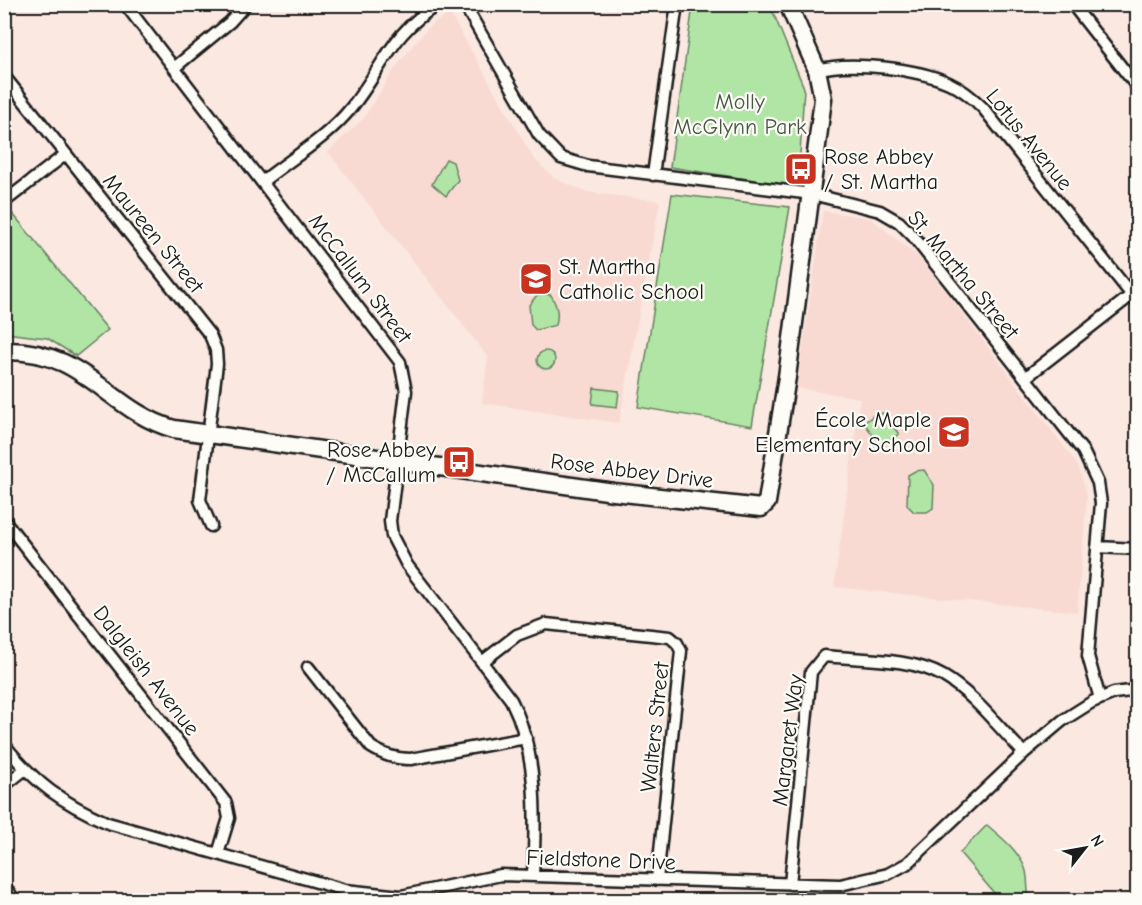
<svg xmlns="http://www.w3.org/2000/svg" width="1142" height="905" font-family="'Comic Neue',sans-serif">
  <rect width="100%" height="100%" fill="#fae8e1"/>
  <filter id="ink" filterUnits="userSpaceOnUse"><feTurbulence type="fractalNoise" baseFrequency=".0167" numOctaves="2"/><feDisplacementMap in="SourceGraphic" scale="12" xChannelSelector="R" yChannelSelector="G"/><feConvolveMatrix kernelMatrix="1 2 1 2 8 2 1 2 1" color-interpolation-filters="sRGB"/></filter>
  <g filter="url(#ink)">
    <path fill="#f8dad2" d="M450,14L534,159L554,178L586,192L660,201L619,423L482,403L488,357L328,152L364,118L394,70L415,43L431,25Z
      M823,211L870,218L920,258L1078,465L1087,496L1077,612L834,587L860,398L797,388Z"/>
    <path fill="#b1e5a6" stroke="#668061" stroke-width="1.5" d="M693,5H770L804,88L798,187L670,167Z
      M446,159L453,162L458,180L446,196L432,184Z
      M672,194L790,207L752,426L638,407Z
      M13,214L108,330L76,356L47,338L5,333V219Z
      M544,294L551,295C557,306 559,313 556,325L536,330L531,325L529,305L537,295Z
      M537 360a9 9 0 1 1 18 0a9 9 0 1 1-18 0Z
      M594,388L619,391L617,407L592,404Z
      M883,413L899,434L881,446L864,423L874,415Z
      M924,470L934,485L933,508L927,512H914L907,505L908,475L915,471Z
      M987,825C1001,837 1018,850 1025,868C1029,878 1026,890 1030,900H1000L960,853Z"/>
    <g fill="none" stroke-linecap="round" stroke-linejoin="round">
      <g stroke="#1c1c1c" stroke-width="15">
        <path id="street" d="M125,4L400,362L406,391L390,521L392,536L407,565L511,700C538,753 536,817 533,875
          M464,4L539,135L561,158L588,166L812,194L880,211L899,222L913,236L1083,451L1098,483L1101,503L1088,656L1100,699
          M1072,4L1138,88
          M174,68L230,22L246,4
          M817,70C850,60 918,69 949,83C962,89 973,98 983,108L1138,303
          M4,76L210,335L216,350L217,364L200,500L211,526
          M653,175L677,4
          M263,181C292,158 328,137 351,108C384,67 390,33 439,4
          M4,202L66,154
          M1025,378L1138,290
          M4,520L226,803L229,818L218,854
          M1097,547L1138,549
          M482,662L517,635L546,624L670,637L677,643L681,651L657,880
          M308,667L371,747C384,755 395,759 411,759L526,738
          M4,744C35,784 63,803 108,823L345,890L401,896L501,875L840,885L888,874L908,863L1024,753L1062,721L1092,702L1114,693L1138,690
          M4,786L24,770
          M790,884L811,672L824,656C861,660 909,657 943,676C974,694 999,728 1024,753"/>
      </g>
      <g stroke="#1c1c1c" stroke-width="21">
        <path id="secondary" d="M4,351C86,349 107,410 174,429L614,492L761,508L767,502L787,377L823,99L817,70L788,4
          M4,891L11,900"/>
      </g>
      <use href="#street" stroke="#fdfcf7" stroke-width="10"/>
      <use href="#secondary" stroke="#fdfcf7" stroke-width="16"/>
    </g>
  </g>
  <defs>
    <g id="bus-square" transform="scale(1.725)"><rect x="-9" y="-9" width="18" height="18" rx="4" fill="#c8321e" stroke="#fdfcf7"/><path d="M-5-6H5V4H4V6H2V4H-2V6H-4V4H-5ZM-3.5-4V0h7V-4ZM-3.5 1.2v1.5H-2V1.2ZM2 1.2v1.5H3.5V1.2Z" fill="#fff"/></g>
    <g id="school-square" transform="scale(1.725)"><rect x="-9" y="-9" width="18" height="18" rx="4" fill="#c8321e" stroke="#fdfcf7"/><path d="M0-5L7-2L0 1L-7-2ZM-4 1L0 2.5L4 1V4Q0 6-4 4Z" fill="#fff"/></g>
  </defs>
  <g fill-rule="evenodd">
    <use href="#bus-square" x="801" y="169"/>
    <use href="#school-square" x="536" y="279"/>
    <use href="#school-square" x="954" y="432"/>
    <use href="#bus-square" x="459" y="462"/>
  </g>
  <g text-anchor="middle" stroke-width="4.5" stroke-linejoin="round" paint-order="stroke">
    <g font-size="22" fill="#495845" stroke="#fdfcf7">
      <text x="740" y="109">Molly<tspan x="740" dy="25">McGlynn Park</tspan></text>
    </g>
    <g font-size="22" fill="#1c1c1c" stroke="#fdfcf7">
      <text transform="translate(1030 139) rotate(51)" y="8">Lotus Avenue</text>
      <text transform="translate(154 233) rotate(51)" y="8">Maureen Street</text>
      <text transform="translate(964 274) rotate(50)" y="8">St. Martha Street</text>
      <text transform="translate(361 278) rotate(53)" y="8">McCallum Street</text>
      <text transform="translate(632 470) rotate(7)" y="8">Rose Abbey Drive</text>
      <text transform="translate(147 670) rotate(52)" y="8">Dalgleish Avenue</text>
      <text transform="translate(654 727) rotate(-84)" y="8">Walters Street</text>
      <text transform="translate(787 740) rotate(-83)" y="8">Margaret Way</text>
      <text transform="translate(601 859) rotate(2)" y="8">Fieldstone Drive</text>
    </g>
    <g font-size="22" fill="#1c1c1c" stroke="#fdfcf7" text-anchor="start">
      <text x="824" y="164">Rose Abbey<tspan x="824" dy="25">/ St. Martha</tspan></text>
      <text x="559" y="274">St. Martha<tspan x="559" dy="25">Catholic School</tspan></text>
      <text x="931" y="427" text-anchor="end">École Maple<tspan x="931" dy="25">Elementary School</tspan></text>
      <text x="436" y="457" text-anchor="end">Rose Abbey<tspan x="436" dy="25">/ McCallum</tspan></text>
    </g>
  </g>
  <rect width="1142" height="905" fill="none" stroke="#fdfcf7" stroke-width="24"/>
  <rect x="12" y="12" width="1118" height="881" fill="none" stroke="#1c1c1c" stroke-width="2" filter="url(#ink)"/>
  <g transform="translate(1085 848) rotate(59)" stroke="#fdfcf7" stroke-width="4.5" paint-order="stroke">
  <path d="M0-4.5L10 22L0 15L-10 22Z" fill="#1c1c1c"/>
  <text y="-9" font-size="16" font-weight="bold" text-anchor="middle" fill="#1c1c1c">N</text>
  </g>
</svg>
